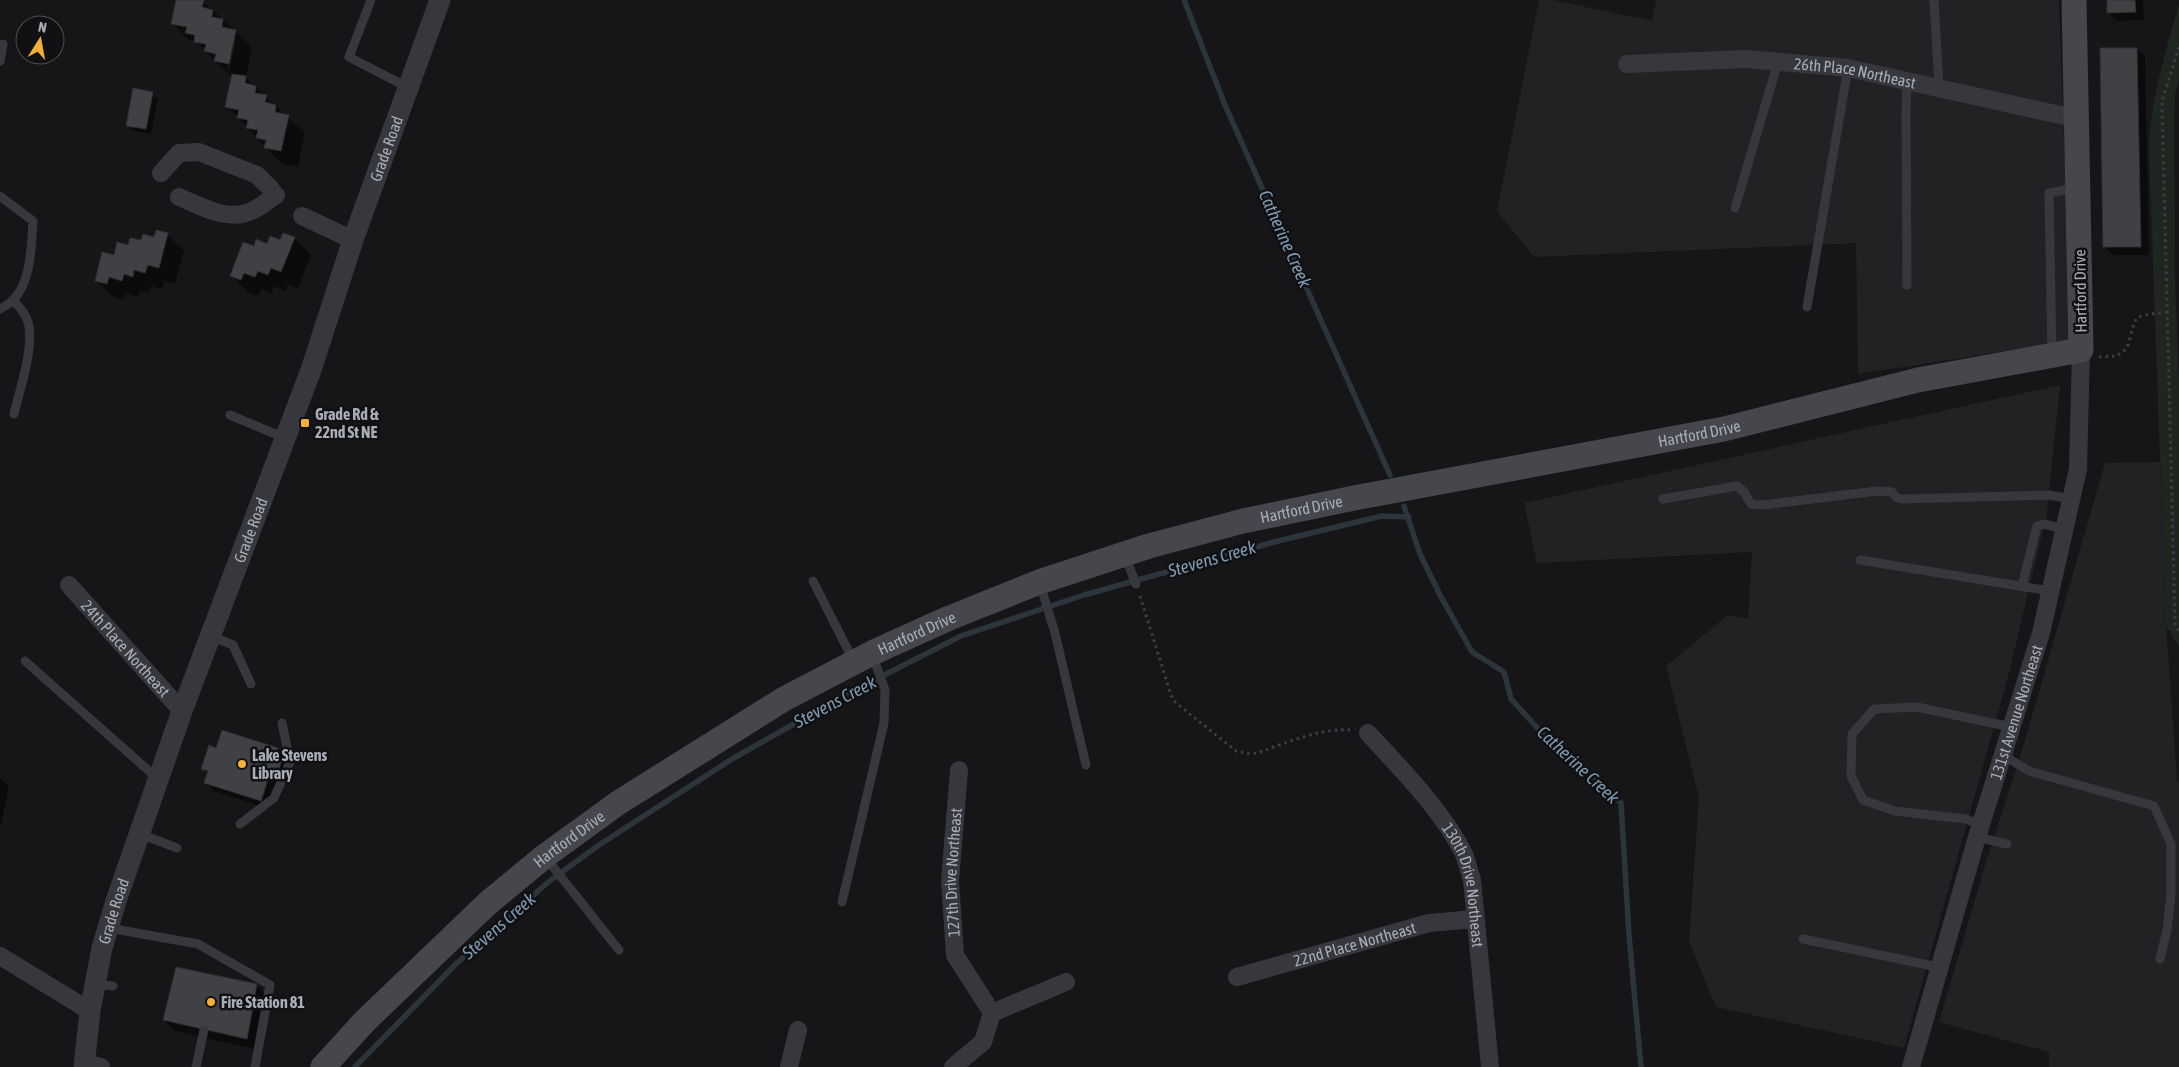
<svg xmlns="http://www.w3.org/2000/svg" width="2179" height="1067" font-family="'Asap Condensed',sans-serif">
  <rect width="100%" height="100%" fill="#161618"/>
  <path fill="#222225" d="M1539,0H1553L1652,21L1656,0H2059L2071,341L1858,374L1856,243L1534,257L1497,211Z
    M2060,385L2047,513L2009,673L1904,1048L1716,1007L1689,941L1699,797L1666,666L1728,615L1748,619L1752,552L1537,563L1524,503Z
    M2160,462L2166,625L2177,780L2179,781V1067H2049V1052L1939,1022L1986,862L2021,754L2105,463Z"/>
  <path fill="#1e261f" d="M2179,5V81L2175,93L2174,125L2175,277L2179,384V647L2166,625L2149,151C2150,100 2165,54 2179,5Z"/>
  <path fill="#0007" fill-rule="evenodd" d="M177,0L203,1L252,47L246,78L305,133L298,167L282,164L227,106L233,78L195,41L189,40L172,23ZM234,37L236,39L229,71L227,70Z
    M2108,0H2143L2144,20L2117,21L2109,13Z
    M2137,49L2145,57L2149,255H2113L2105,247Z
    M152,93L158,99L151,134L132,131L127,125Z
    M167,234L184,251L175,284L164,281L162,289L151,286L149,293L140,290L139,297L126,293L124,300L113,297L96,280L115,257L129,247Z
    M294,238L311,255L298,288L288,284L285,291L274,286L272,293L261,289L258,296L248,292L231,275L254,247Z
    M278,749L286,757L284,763L290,769L286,783L278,781L269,809L214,791L206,782L209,774L203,768L217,750Z
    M0,778L9,786L0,829Z
    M177,968L257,986L268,997L258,1050L175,1031L164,1020Z"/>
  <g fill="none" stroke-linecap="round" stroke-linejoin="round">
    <path stroke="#2c353c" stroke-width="5.5" d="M1184,0L1225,105L1390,475
      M1404,506L1420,554L1440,595L1472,652L1504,672L1511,699L1552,744L1596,779L1621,803L1629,935L1641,1067
      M355,1067L456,964L547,883L599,845L732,759L845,695L961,636L1084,595L1274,542L1382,516L1409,517"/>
  </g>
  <path fill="#404145" stroke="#303034" d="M176,0H204L202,7L213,10L212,17L223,19L222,27L236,30L229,64L214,61L216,54L204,51L206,44L194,42L195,35L185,33L187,27L171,24Z
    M2107,0H2135L2136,12L2107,13Z
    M2100,48H2137L2141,247H2103Z
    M232,74L246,76L245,83L256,86L255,93L267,95L265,102L276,105L275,112L289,115L281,151L264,148L266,140L256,138L258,130L246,128L248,120L237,118L239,110L225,107Z
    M133,88L153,92L146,129L126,126Z
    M156,230L168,233L159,268L148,265L145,273L134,270L133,277L124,274L122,281L109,277L107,284L95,281L102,252L114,255L117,242L128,245L130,238L141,240L143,234L154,237Z
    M283,233L295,237L281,272L271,268L268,275L258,271L255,277L244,273L241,280L230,276L243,242L254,246L256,239L267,244L270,236L280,240Z
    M222,730L278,748L275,757L282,760L277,775L270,773L261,801L204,783L208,771L201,769L209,745L216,748Z
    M176,967L257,984L247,1039L163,1020Z"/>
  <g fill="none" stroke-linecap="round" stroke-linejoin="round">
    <path stroke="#3d3f44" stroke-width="3" stroke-dasharray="2.5 4" stroke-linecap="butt" d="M2179,47L2162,101L2175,624L2179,631
      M2099,357L2117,356L2127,348C2138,314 2128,317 2167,312
      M1140,596L1171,695L1176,703L1236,751L1250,754L1257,753C1286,743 1322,727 1353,730"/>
    <path stroke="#37383d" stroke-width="9" d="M371,0L349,57L409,88
      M1934,0L1939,88
      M0,61L3,44
      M1907,81L1906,113L1907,285
      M0,196L33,221C31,250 32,295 0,309
      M1735,208L1778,62
      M13,300C20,308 27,315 29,326C33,352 20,388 14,414
      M1807,307L1848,68
      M2052,354L2049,193L2076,188
      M230,415L285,438
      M1663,499L1737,486L1744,492L1751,504L1763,505L1877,491L1892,492L1896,497L1902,499L2048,495L2072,499
      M1125,556L1136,584
      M1860,560L2050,591
      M813,581L853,660
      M1040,584L1055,633L1086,765
      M2022,586L2037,526L2044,524L2065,529
      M211,636L233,645L251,684
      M25,661L158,779
      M2003,752L2011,760L2029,771L2154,806L2171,844V894L2167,930L2160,959
      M240,824L274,798L290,762L282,723
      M1981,825L1966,819L1895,811L1863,800L1851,776L1852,734L1874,709L1917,707L2011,727
      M140,834L177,848
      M1977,837L2007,844
      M546,858L619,950
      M842,902L884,723L885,690L872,654
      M109,928L198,944L270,985L255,1067
      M1803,939L1938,967
      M95,984L113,986
      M196,1067L204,1030"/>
    <g stroke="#37383d" stroke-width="18">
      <path id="s1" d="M1627,64L1746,59L1848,68L2078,119"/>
      <path d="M161,173L179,153L199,152L257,175L271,189"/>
      <path d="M179,197C199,205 223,220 246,213C256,211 267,201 276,195"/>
      <path d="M302,216L353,240"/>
      <path id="s2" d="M69,585L182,711"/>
      <path id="s3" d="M1368,733C1401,769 1442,810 1464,854C1467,862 1469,871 1472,880L1490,1067"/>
      <path d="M0,956L90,1011"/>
      <path id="s4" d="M1237,977L1429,923L1475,919"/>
      <path d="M992,1013L1066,982"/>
      <path d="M84,1063L101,1067"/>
      <path d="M789,1067L798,1030"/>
      <path id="s5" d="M953,1067L983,1042L992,1013L955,955L950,881L959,770"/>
      <path id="s6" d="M1911,1067L1977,837L2041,633L2078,469L2081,350"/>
    </g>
    <path stroke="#37383d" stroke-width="21" id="s7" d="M84,1067L90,1011L102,948L116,901L182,711L311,370L353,240L440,0"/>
    <path stroke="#45474d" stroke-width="25" id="s8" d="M323,1067L365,1021L488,903L545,856L618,803L784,699L872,653L947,619L1039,582L1149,546L1243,521L1354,498L1724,429L1918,380L2081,350L2074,0"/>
  </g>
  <g fill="#f2b134" stroke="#111113" stroke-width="2">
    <rect x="300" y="418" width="10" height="10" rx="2.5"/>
    <circle cx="242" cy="764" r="5"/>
    <circle cx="211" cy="1002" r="5"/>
  </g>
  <g text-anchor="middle" stroke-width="5" stroke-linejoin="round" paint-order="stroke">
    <g font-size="16" fill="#a8adb8" stroke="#111113">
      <text dy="6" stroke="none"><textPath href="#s1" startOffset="229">26th Place Northeast</textPath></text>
      <text dy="6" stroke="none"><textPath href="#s7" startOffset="969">Grade Road</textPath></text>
      <text transform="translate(2080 291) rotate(-91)" y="6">Hartford Drive</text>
      <text dy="6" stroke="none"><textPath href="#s8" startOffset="1551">Hartford Drive</textPath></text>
      <text dy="6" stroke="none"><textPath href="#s8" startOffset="1146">Hartford Drive</textPath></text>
      <text dy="6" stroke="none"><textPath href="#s7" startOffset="564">Grade Road</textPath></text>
      <text dy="6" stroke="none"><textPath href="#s8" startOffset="741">Hartford Drive</textPath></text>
      <text dy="6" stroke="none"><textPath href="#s2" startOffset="85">24th Place Northeast</textPath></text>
      <text dy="6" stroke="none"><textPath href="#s6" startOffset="370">131st Avenue Northeast</textPath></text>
      <text dy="6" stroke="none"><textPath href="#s8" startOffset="336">Hartford Drive</textPath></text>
      <text dy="6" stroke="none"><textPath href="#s5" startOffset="221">127th Drive Northeast</textPath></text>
      <text dy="6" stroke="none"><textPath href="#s3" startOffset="185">130th Drive Northeast</textPath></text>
      <text dy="6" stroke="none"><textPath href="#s7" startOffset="159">Grade Road</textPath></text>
      <text dy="6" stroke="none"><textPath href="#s4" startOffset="122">22nd Place Northeast</textPath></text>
    </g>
    <g font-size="16" font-weight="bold" fill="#a8adb8" stroke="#111113" text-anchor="start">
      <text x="315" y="420">Grade Rd &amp;<tspan x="315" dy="18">22nd St NE</tspan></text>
      <text x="252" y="761">Lake Stevens<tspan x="252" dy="18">Library</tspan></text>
      <text x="221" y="1008">Fire Station 81</text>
    </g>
    <g font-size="18" font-style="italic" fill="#7f9bb3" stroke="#111113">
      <text transform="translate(1285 239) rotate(66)" y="6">Catherine Creek</text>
      <text transform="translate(1212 559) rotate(-16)" y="6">Stevens Creek</text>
      <text transform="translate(835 702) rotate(-28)" y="6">Stevens Creek</text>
      <text transform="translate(1578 765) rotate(43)" y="6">Catherine Creek</text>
      <text transform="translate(499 926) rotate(-41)" y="6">Stevens Creek</text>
    </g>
  </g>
  <g transform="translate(40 40) rotate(11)"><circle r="24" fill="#111113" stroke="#4d4f55"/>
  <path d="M0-4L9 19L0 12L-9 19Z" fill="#f2b134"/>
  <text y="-8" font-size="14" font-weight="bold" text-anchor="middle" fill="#a8adb8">N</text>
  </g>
</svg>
